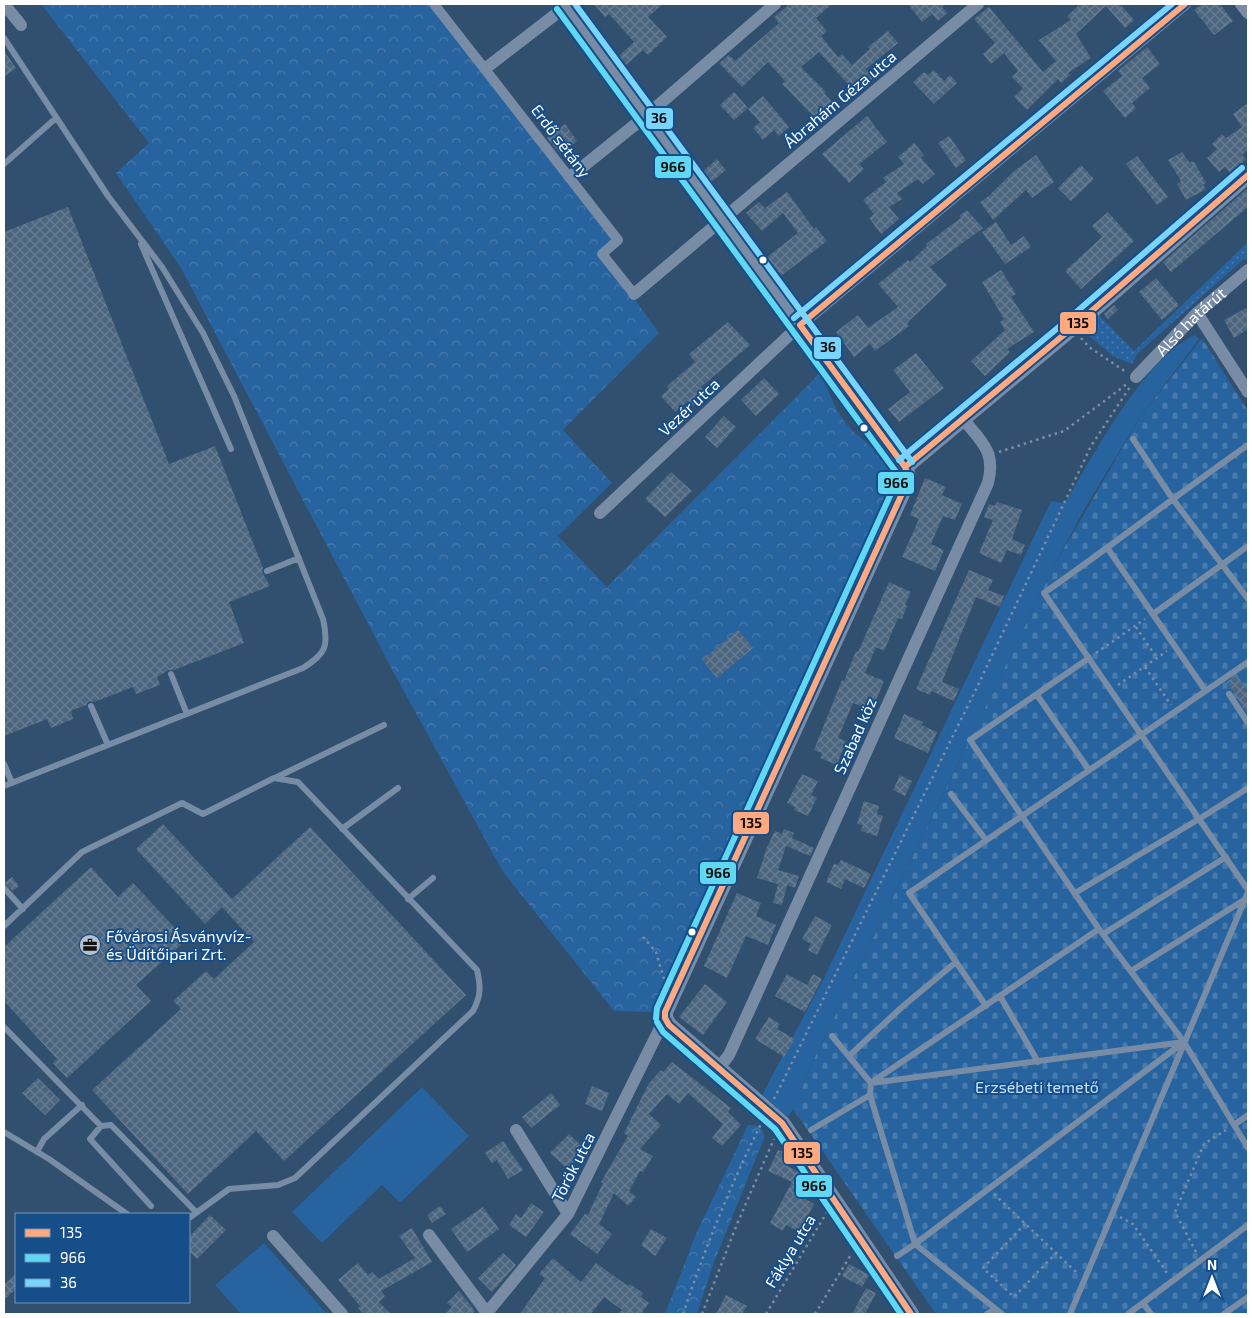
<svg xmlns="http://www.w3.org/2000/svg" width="1252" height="1318" font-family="'Exo 2',sans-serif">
  <defs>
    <pattern id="grass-dots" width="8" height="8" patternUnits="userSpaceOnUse" patternTransform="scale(1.25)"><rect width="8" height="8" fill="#27639f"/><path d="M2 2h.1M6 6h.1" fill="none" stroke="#477aad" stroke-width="1.8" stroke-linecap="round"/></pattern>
    <pattern id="forest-crowns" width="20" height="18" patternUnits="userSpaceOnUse" patternTransform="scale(1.25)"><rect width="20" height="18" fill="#27639f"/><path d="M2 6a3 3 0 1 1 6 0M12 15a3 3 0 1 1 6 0" fill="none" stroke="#477aad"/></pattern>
    <pattern id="cemetery-stones" width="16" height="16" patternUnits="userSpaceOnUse" patternTransform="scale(1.25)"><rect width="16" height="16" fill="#27639f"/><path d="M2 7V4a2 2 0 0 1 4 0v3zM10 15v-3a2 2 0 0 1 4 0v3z" fill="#477aad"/></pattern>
    <pattern id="building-cross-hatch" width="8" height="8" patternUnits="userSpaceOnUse" patternTransform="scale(1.25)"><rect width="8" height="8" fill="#4d6680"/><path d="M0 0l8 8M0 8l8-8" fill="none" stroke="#687d93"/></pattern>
  </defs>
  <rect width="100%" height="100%" fill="#314f6f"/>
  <path fill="url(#grass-dots)" d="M1248,242V258L1243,260L1137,354L1132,364L1113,356L1081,329L1098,314L1134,351Z"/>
  <path fill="url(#forest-crowns)" d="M41,4H434L618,240L602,254L659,333L563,430L612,483L558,536L607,587L820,373C828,389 834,408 845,422C861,444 901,460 894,492L651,1012L614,1011L503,872L395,675L181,268L116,173L149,143Z
    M748,1125L760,1126L765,1136L714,1262L697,1314H665L696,1234Z"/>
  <path fill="url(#cemetery-stones)" d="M1202,338L1248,411V1314H936L793,1109L813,1061L1056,562L1141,416Z"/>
  <path fill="#27639f" d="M1195,335L1199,339L1141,416L1089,501L1056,562L813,1061L793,1109L788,1117L762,1095L825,976L1051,501L1065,503C1093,456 1145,357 1195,335Z
    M422,1087L469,1136L400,1203L382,1185L322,1243L292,1212Z
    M264,1243L327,1314H241L215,1285Z"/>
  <path fill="url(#building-cross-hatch)" d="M594,4H663L648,17L667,37L648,55L643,50L626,65L619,56L634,42L609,14L605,17Z
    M790,4H832L816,18L827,31L821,36L838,57L842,54L852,65L870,49L868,47L888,31L898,43L866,69L874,77L856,93L819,52L801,67L826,92L824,93L834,104L817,120L782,84L785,81L768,62L742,87L719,63L729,55L735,61L779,23L774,17Z
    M908,4H945L942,7L947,13L938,21L932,14L922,22Z
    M1080,4H1120L1134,20L1125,28L1106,6L1076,34L1091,58L1068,73L1070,75L1061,83L1058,79L1027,110L1014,97L1023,88L1012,77L1018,71L1004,53L991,64L983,54L995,43L974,19L989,7L1043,72L1056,61L1039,40L1071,20L1067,16Z
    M1202,4H1220L1233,21L1214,35L1194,10Z
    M1147,47L1160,64L1142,78L1150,88L1132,103L1136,108L1125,118L1103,91L1122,76L1118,71Z
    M4,51L16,68L4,77Z
    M934,70L944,81L950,75L957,83L934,104L913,82L924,72L928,75Z
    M734,92L748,108L734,120L720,105Z
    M763,96L789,127L779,136L774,130L763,140L753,128L760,122L748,109Z
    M1248,103V150L1242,155L1246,159L1231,174L1225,167L1219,172L1207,158L1217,149L1212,144L1222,134L1226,138L1242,127L1233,114Z
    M867,116L887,142L859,164L864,169L849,183L822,154Z
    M565,124L577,141L560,154L547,138Z
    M949,136L966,160L956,168L938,143Z
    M914,143L924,155L921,158L935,174L923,184L918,179L897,193L902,199L889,207L899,219L881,234L869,218L874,214L863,200L886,182L883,178L904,164L898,157Z
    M1182,152L1189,162H1194L1206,183L1203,185L1206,189L1186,200L1177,184L1181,181L1168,160Z
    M1036,155L1054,182L1032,198L1026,190L993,220L980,202L990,195L1014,171Z
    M1137,156L1168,197L1157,205L1126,164Z
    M717,159L726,170L711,182L702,172Z
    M1081,165L1094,179L1071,201L1058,188Z
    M1248,188V207L1171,272L1163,262Z
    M787,192L814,229L816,227L827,241L781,276L767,257L798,233L783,213L762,231L746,213L759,202L765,208Z
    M68,207L169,464L215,446L263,568L262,572L270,586L229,602L244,643L174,670H169L157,677L160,685L136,694L133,687L94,702L89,701L86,705L71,711L73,719L51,728L47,719L4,736V232Z
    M967,210L983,228L930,267L947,285L907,323L909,326L875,351L870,344L854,357L836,332L858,315L868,328L898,307L878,284L908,260L910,262L927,246L926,244L961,218L959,216Z
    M1108,212L1134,241L1081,289L1065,271L1102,237L1092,226Z
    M996,222L1011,245L1024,236L1031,247L1005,264L982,232Z
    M1001,270L1016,294L1011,297L1034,332L1007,349L1010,352L985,376L971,361L1005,330L1000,322L1004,319L982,282Z
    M1156,278L1179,305L1162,320L1139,292Z
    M1114,305L1118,310L1108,319L1104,314Z
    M1248,307V329L1234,338L1224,320Z
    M728,322L750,345L701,387L707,394L693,406L688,401L675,412L661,396L669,389L667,386L695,362L689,354Z
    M916,353L944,388L899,422L888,409L910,392L893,370Z
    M764,378L779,394L756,416L741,400Z
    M724,416L736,427L717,448L705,437Z
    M671,472L692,491L665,517L645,499Z
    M925,478L946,487L942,495L962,504L955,520L943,516L931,544L944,550L935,571L902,557L919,519L910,515Z
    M997,502L1022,510L1012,539L1025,545L1021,555L1007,550L1001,563L979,553L993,520L984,517L989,504L995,506Z
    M969,570L993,580L988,590L1004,596L1000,607L976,597L942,682L959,689L954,701L931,691L930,695L916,689Z
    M889,582L911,592L905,605L907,606L902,619L898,618L884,651L876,647L865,673L884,681L872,710L853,703L838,738L846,741L837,765L820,758L822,753L814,750L842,680L844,681L856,651L858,652Z
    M738,630L753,648L717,678L702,660Z
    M1237,675L1248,692V714L1227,682Z
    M904,714L923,722L921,725L937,732L928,753L894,738Z
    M802,774L818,781L811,795L817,798L808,816L794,810L795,807L787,803Z
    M900,775L912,781L905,796L893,790Z
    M864,801L879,806L877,814L883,816L877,836L861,831L863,825L857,824Z
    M163,824L232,899L310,827L466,995L284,1161L256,1131L188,1194L92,1090L181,1009L173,1001L206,971L214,979L254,942L222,907L205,924L136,849Z
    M784,829L794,833L792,838L814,848L810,856L786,846L778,870L799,876L795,888L787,885L782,905L773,903L778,884L757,878L767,847L775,831L782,834Z
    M841,860L871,874L864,888L845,879L841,889L826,882L834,864L838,865Z
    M91,867L118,897L133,883L186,940L136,985L151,1001L67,1078L53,1063L57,1059L4,1001V947Z
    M12,877L19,886L13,891L4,883Z
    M737,893L761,903L756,916L776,925L768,945L746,936L727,978L704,966Z
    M815,916L832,925L817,955L808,950L811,944L802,939Z
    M787,974L807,985L813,974L822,979L805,1012L775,996Z
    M705,984L727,1002L703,1035L679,1017Z
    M769,1017L780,1024L777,1029L795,1039L784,1057L755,1039Z
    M672,1062L731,1108L728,1112L741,1125L722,1146L712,1138L723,1124L688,1093L679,1104L667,1094L649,1114L661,1125L640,1149L653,1156L643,1172L640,1171L629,1191L636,1197L628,1206L614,1193L599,1224L612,1234L597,1254L570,1234L585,1214L588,1215L603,1183L601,1182L628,1136L624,1133L649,1083L661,1070L663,1072Z
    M38,1078L60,1100L45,1115L22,1093Z
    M592,1086L609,1093L602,1111L585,1104Z
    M551,1093L560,1105L531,1128L522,1117Z
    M569,1134L586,1150L568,1169L550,1153Z
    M503,1141L523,1170L508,1179L497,1160L492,1163L485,1153Z
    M778,1150L791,1155L786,1165L805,1176L810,1182L802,1197L814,1204L799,1232L786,1225L783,1231L770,1223L792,1182L768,1171Z
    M531,1203L544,1212L526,1237L509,1225L516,1214L521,1218Z
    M440,1206L446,1214L432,1223L427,1215Z
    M483,1207L499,1229L467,1252L451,1229Z
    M210,1215L226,1230L197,1259L189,1251V1237Z
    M412,1228L432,1262L381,1291L385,1296L379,1302L391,1314H364L358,1308L360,1306L338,1280L358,1263L368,1275L372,1272L379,1279L415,1258L399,1236Z
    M651,1229L667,1238L655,1256L641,1245Z
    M503,1253L516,1265L492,1292L478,1278Z
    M553,1258L581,1282L596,1263L628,1286L630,1284L643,1293L641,1297L649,1303L641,1314H618L622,1310L604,1297L591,1314H520L545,1278L539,1274Z
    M849,1264L869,1275L862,1287L842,1276Z
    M16,1274V1289L4,1300V1285Z
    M866,1288L876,1293L865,1314H852Z
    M459,1291L475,1311L472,1314H445L452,1307L447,1303Z
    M726,1295L747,1306L742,1314H716Z"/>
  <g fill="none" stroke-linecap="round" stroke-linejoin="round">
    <path stroke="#788da5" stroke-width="2.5" stroke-dasharray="2.5 4" stroke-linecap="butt" d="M1081,338L1089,347L1126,372
      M999,452L1064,431L1127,384
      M1136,627L1157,658
      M1096,653L1145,619
      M1145,667L1171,705
      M1118,685L1167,651
      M643,937L656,952L664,979
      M774,1099L979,683L1091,446L1130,387
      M994,1194L1077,1273
      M1120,1217L1133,1224L1167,1273
      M1025,1224L983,1268L1014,1297L1056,1253
      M1196,1252L1175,1212L1204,1144L1226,1130
      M683,1314C705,1248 730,1186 761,1124
      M702,1314L737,1224L774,1139
      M766,1314L827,1212
      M815,1314L852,1253"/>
    <path stroke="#788da5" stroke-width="6" d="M4,38L108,196L162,267L203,333L234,396L323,619C329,647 326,653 303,668L4,786
      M4,164L56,118
      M141,244L231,449
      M1133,439L1172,498L1248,599
      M1108,549L1205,690
      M267,571L299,558
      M1153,614L1248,546
      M1089,658L970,740L1099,929L1184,1042L1248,1148
      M171,674L187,714
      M1229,694L1248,723
      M1037,695L1089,770
      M91,706L108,745
      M4,764L12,783
      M275,778L384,725
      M1248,788L1199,819L1248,890
      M951,794L986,840
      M342,829L398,788
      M4,888L23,909
      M1075,893L1199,819L1044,593C1113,545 1179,493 1248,445
      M408,899L433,878
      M4,926L82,852L182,803L203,814L274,778L298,782L477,970C481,987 481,996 473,1011L295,1178L278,1185L229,1189L189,1218
      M1103,934L1226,857
      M1131,971L1244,900
      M1000,996L1038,1062
      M986,1006L909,893L1248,662
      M4,1027L101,1126L111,1125L196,1212
      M832,1036L871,1083L870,1095L915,1244L1184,1042L871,1083
      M850,1055L902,1007L956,962
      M872,1082L1099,929
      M1234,1125L1248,1115
      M101,1126L90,1139L151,1206
      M811,1130L870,1095
      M4,1132L49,1159L127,1214
      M37,1152L44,1139L82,1105
      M897,1256L915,1244L1002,1314
      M1143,1303L1151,1314
      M987,1314L995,1309
      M1070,1314L1248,892
      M1128,1314L1248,1225
      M1224,1314L1248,1297"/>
    <path stroke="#788da5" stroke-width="10" d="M434,4L618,240L602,254L634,294"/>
    <g stroke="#788da5" stroke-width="12">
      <path d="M4,4L21,25"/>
      <path d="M1241,4L1248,13"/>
      <path d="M486,68L569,4"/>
      <path d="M570,177L647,115L775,4"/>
      <path d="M634,294L978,4"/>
      <path d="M1197,313L1248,392"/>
      <path id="s1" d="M1136,377L1197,313L1248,270"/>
      <path d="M600,513L800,325L1185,4"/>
      <path d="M719,1068L729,1055L988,483C996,452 982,442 963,419"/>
      <path d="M516,1130L568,1214"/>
      <path d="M429,1235L487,1313"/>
      <path d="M273,1236L342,1314"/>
      <path d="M486,1314L568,1214L665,1018"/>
    </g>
    <path stroke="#788da5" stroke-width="16" d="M564,4L905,467L908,476L906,485L665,1012V1018L669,1025L782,1123L911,1314
      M905,467L1072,328L1248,175"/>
    <g stroke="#164e8a" stroke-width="10">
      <path id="bus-1" d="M905,467L1072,328L1248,175
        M665,1018V1012L906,485L908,476L905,467L800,325L1185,4
        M665,1018L669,1025L782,1123L911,1314"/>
    </g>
    <g stroke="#164e8a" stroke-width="10">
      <path id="bus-2" d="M557,9L899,476L657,1008L656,1018
        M657,1022L663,1032L775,1129L901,1314"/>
    </g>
    <g stroke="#164e8a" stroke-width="10">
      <path id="bus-3" d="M575,4L912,462
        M794,318L1172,4
        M899,460L1066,321L1242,168"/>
    </g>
    <use href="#bus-1" stroke="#ffa980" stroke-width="6"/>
    <use href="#bus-2" stroke="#60d8f3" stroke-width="6"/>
    <use href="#bus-3" stroke="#7ad5fe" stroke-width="6"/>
  </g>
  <defs>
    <g id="office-disc" transform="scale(1.125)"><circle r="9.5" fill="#b7c1cd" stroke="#164e8a"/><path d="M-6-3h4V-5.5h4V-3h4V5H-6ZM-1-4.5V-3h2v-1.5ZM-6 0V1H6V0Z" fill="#111"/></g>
  </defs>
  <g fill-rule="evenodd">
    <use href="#office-disc" x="90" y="945"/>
  </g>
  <g fill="#fff" stroke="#164e8a" stroke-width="2">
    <circle cx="763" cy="260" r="4.5"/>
    <circle cx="864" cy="428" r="4.5"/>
    <circle cx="692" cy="932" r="4.5"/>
  </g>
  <g text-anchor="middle" stroke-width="4" stroke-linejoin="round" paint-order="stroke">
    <g font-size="16" fill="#fff" stroke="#164e8a">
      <text transform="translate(840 99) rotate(-40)" y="6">Ábrahám Géza utca</text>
      <text transform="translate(561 141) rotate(53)" y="6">Erdő sétány</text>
      <text dy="6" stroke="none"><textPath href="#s1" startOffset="78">Alsó határút</textPath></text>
      <text transform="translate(689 407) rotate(-43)" y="6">Vezér utca</text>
      <text transform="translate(855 736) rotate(-66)" y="6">Szabad köz</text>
      <text transform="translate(573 1167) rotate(-63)" y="6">Török utca</text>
      <text transform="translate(790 1251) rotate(-59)" y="6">Fáklya utca</text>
    </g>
    <g font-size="16" fill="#fff" stroke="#164e8a" text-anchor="start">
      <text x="106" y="942">Fővárosi Ásványvíz-<tspan x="106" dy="18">és Üdítőipari Zrt.</tspan></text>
    </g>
    <g font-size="16" fill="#c5e0fb" stroke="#164e8a">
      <text x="1037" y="1093">Erzsébeti temető</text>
    </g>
  </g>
  <g stroke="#164e8a" stroke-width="2">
    <rect x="645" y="107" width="29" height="23" rx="5" fill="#7ad5fe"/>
    <rect x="654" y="155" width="38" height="24" rx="5" fill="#60d8f3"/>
    <rect x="1059" y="311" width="38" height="24" rx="5" fill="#ffa980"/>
    <rect x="813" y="336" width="29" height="24" rx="5" fill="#7ad5fe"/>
    <rect x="877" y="471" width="38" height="24" rx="5" fill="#60d8f3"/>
    <rect x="732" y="811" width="38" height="24" rx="5" fill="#ffa980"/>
    <rect x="699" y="861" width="38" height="24" rx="5" fill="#60d8f3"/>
    <rect x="783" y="1141" width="38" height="24" rx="5" fill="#ffa980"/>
    <rect x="795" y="1174" width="38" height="24" rx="5" fill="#60d8f3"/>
  </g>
  <g font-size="14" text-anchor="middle" font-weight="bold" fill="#111">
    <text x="659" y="123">36</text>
    <text x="673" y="172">966</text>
    <text x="1078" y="328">135</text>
    <text x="828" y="352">36</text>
    <text x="896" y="488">966</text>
    <text x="751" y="828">135</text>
    <text x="718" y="878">966</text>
    <text x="802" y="1158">135</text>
    <text x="814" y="1191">966</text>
  </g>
  <rect width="1252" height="1318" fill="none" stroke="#ffffff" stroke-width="10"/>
  <rect x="15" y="1213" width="175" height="90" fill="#164e8a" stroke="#7395b9"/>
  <rect x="25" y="1229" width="25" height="8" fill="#ffa980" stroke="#7395b9"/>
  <text x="60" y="1238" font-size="15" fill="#ffffff">135</text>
  <rect x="25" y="1254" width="25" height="8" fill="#60d8f3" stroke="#7395b9"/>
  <text x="60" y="1263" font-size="15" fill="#ffffff">966</text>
  <rect x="25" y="1279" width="25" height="8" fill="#7ad5fe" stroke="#7395b9"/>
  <text x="60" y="1288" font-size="15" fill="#ffffff">36</text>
  <g transform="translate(1212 1278)" stroke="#164e8a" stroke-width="4" paint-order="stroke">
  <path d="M0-4L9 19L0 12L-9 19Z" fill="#ffffff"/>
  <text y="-8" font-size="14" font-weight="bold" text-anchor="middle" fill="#ffffff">N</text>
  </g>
</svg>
